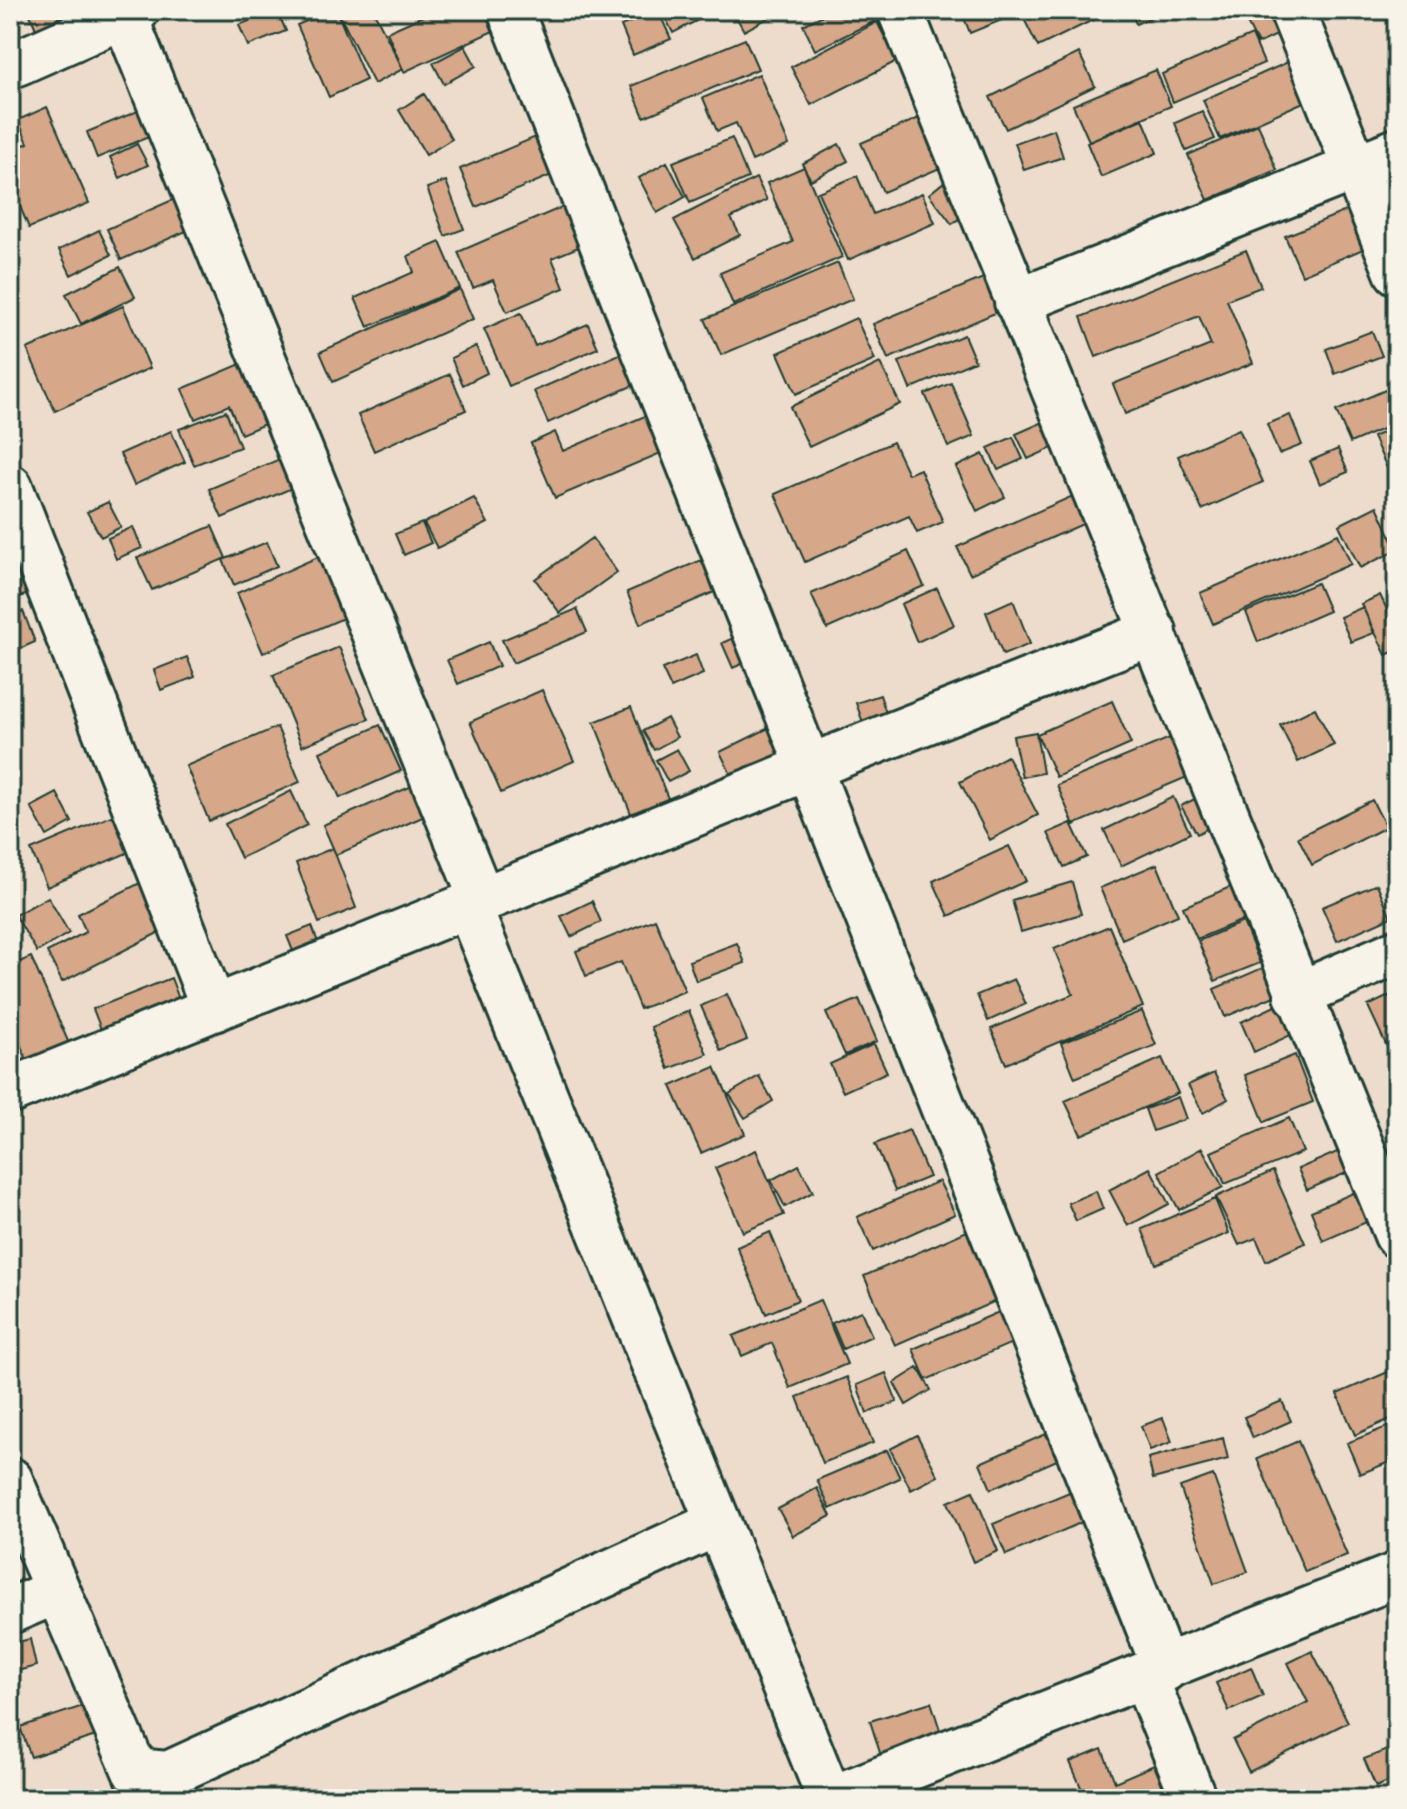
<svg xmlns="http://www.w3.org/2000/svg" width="1407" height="1809" font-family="Delius,sans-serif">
  <rect width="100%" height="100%" fill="#eddccb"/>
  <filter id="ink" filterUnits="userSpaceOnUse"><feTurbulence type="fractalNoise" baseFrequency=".0125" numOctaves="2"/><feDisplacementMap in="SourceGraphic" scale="16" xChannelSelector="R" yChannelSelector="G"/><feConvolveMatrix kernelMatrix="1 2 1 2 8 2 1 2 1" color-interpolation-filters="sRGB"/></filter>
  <g filter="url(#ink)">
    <path fill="#d6a788" stroke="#1f3d34" stroke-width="2" d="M28,10H55L63,30L40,39Z
      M277,10L286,31L248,46L239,25Z
      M332,10H336L366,80L329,97L297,25Z
      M337,10H373L403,69L374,84Z
      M436,10H510L515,21L404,72L387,32Z
      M658,10L671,39L633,55L621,26Z
      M665,10H701L704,17L673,33L662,11Z
      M740,10H783L744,31L734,13Z
      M833,10H869L875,21L815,50L803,25Z
      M961,10H1026L970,33Z
      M1037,10H1095L1099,17L1038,47L1023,17Z
      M1130,10H1157L1159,14L1136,24Z
      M1276,10L1293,27L1258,44L1247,23Z
      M877,22L897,61L811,105L791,67Z
      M1252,35L1264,63L1173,102L1162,74Z
      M745,39L758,69L644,117L631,86Z
      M465,46L476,66L444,84L433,63Z
      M1079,53L1095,86L1006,129L990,97Z
      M1288,62L1306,101L1220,139L1203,100Z
      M1156,70L1171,106L1089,141L1073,105Z
      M759,74L789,145L752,161L736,123L717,131L703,98Z
      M424,94L452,139L426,155L399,110Z
      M150,106L161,132L97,158L87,132Z
      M47,107L89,203L29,228L10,183V151L28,143L18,120Z
      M1202,111L1215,139L1186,151L1175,123Z
      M919,118L940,168L883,192L861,143Z
      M1143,119L1157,153L1101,177L1087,143Z
      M1258,124L1277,170L1208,200L1188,155Z
      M1054,129L1063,157L1024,170L1015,143Z
      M550,131L566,169L476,207L460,169Z
      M732,138L748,178L690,203L673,162Z
      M137,144L148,165L120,178L110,157Z
      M839,144L848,161L811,180L802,164Z
      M667,162L685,197L657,213L639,178Z
      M804,167L842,257L733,305L720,273L793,242L767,183Z
      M857,176L873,214L922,193L935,223L848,260L818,192Z
      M950,177L974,207L952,224L929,194Z
      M756,178L767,200L731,218L740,235L695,258L674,220Z
      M446,181L464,229L445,236L427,188Z
      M179,197L193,228L121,260L107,229Z
      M583,198L600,238L552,258L564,288L507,312L493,280L473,288L458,252Z
      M1358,206L1375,244L1302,275L1285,236Z
      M99,230L111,255L71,275L59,250Z
      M440,242L460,288L368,327L355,298L414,272L408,256Z
      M1246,250L1261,287L1227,300L1253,363L1125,414L1113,384L1211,345L1199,316L1096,357L1081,317Z
      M838,263L853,299L721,355L705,319Z
      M120,267L135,297L81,324L66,294Z
      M988,276L1002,310L888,359L873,324Z
      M460,289L473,319L333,382L320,352Z
      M123,306L150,368L55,411L27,349Z
      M521,313L535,346L588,324L598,348L509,386L484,329Z
      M856,318L875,360L796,394L778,353Z
      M1372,331L1382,356L1335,374L1326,349Z
      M964,335L975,361L910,389L899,362Z
      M645,343L659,374L548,423L534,391Z
      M476,346L487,373L463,385L451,358Z
      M250,360L274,420L241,434L229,405L195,419L182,389Z
      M880,363L900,404L809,447L790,407Z
      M450,374L466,410L374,451L358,415Z
      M951,383L974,436L948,447L925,394Z
      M1397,385V423L1350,443L1336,411Z
      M673,404L689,441L555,498L531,443L555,432L563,451Z
      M226,411L240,447L194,465L179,429Z
      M1059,415L1070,440L1028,459L1016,434Z
      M1290,415L1302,445L1279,454L1267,424Z
      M1397,426V464L1387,468L1373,437Z
      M1239,429L1263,482L1202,510L1178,456Z
      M171,431L185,462L134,485L120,454Z
      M1013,437L1023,459L998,470L988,448Z
      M893,442L908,474L920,469L943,522L917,533L909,516L805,562L775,494Z
      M1338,449L1348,472L1320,484L1310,461Z
      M294,453L306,482L222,518L209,489Z
      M983,454L1005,497L977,511L956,467Z
      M1091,488L1103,515L970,574L957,547Z
      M474,498L488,523L437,548L424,523Z
      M108,502L121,527L101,537L87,512Z
      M1377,506L1397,550L1360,568L1339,525Z
      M422,523L431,543L404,555L395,534Z
      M212,526L226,558L152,590L137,558Z
      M133,527L142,548L116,559L108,538Z
      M1338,534L1351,564L1213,624L1200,593Z
      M592,538L617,572L560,613L535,579Z
      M267,542L277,566L234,585L223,560Z
      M727,549L740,581L640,624L627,592Z
      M908,551L924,586L827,629L811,594Z
      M329,552L355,613L263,653L237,593Z
      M37,553L50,585L20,597L10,564Z
      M1317,583L1329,611L1258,642L1246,612Z
      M937,588L954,625L917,642L901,604Z
      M1380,595L1397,630V650L1386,655L1361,604Z
      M1013,600L1030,644L1003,655L986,612Z
      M1363,607L1374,633L1351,642L1340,617Z
      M577,609L587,632L513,663L502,640Z
      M23,611L35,642L10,653V617Z
      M767,623L777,648L733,668L722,643Z
      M489,642L499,666L458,684L447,660Z
      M339,647L369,719L302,746L273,675Z
      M696,655L703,674L671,688L662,669Z
      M187,657L195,677L161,690L154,670Z
      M542,690L574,761L501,793L470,722Z
      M880,695L888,719L865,728L856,703Z
      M1112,701L1131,744L1056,777L1037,734Z
      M631,707L669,801L632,816L594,722Z
      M1315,708L1334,745L1298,762L1280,725Z
      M667,718L677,737L654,750L643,731Z
      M789,718L807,754L737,787L720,752Z
      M380,725L401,771L340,798L320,752Z
      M277,727L300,782L209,821L186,766Z
      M1189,730L1206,769L1074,825L1057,785Z
      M1036,732L1043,773L1022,777L1013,736Z
      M677,749L689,771L668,782L656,760Z
      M1007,756L1038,815L990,840L960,782Z
      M421,782L434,812L336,855L323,825Z
      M291,791L307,825L241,858L225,824Z
      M1210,791L1225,819L1197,834L1181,806Z
      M57,793L72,822L47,836L31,807Z
      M1173,797L1190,833L1121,866L1104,830Z
      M1372,800L1386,827L1312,865L1298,837Z
      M137,805L153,842L47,887L31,850Z
      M1071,823L1087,857L1064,867L1048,833Z
      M1009,846L1026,881L949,916L933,881Z
      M333,848L356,908L319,923L296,863Z
      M1157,864L1178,915L1122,939L1100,888Z
      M160,873L172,899L151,910L162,931L62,982L47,952L86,932L78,914Z
      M1256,876L1269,909L1197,939L1183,907Z
      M1072,882L1081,914L1021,932L1012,900Z
      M1377,884L1391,917L1337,941L1322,907Z
      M48,897L69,933L37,952L15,915Z
      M592,901L601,922L571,937L561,916Z
      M655,919L685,991L640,1009L621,962L586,976L576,951Z
      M1243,922L1260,963L1215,981L1198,941Z
      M312,926L321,951L297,961L287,936Z
      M1109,926L1143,1007L1006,1064L991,1029L1073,994L1054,949Z
      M737,943L745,963L696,981L689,961Z
      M31,957L71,1048L30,1067L10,1021V966Z
      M1281,960L1293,988L1225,1017L1214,989Z
      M171,978L182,1007L104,1037L93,1009Z
      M1014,979L1026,1004L988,1021L977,995Z
      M1397,992V1068L1368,1006Z
      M727,994L747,1040L721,1051L701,1006Z
      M1294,997L1308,1027L1254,1052L1241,1022Z
      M859,999L877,1041L845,1055L826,1013Z
      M689,1011L707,1054L669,1069L651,1027Z
      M1142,1011L1156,1045L1075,1078L1061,1043Z
      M10,1039L26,1067L10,1074Z
      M874,1044L887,1072L843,1092L830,1064Z
      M1295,1055L1313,1102L1264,1122L1245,1075Z
      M1162,1058L1178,1093L1081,1135L1065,1101Z
      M715,1067L745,1134L701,1153L671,1086Z
      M1214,1073L1228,1099L1203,1113L1188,1085Z
      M759,1076L773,1101L745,1118L729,1094Z
      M1178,1097L1186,1119L1153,1131L1145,1109Z
      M1289,1118L1303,1152L1225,1184L1211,1152Z
      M909,1130L929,1177L895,1191L875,1144Z
      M1351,1146L1360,1167L1307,1190L1298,1169Z
      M1202,1148L1223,1187L1179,1210L1159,1172Z
      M756,1150L784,1215L743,1232L715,1168Z
      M799,1165L813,1192L785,1207L771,1180Z
      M1150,1168L1169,1204L1128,1226L1109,1190Z
      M1273,1171L1305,1243L1266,1261L1256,1238L1239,1245L1216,1197Z
      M939,1181L955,1214L873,1251L857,1217Z
      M1374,1184L1387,1213L1323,1241L1311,1211Z
      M1096,1191L1103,1209L1076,1221L1068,1203Z
      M1215,1199L1229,1233L1156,1264L1142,1229Z
      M999,1217L1030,1286L895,1345L864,1276Z
      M770,1232L798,1300L766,1314L737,1247Z
      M1029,1299L1042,1330L926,1380L913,1349Z
      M820,1300L847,1364L790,1388L772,1343L742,1356L733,1336Z
      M861,1311L872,1336L843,1349L832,1323Z
      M918,1368L931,1390L906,1405L894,1383Z
      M1397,1368V1416L1355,1435L1337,1394Z
      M886,1373L897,1402L867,1413L857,1385Z
      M847,1377L873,1443L823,1463L797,1397Z
      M1282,1401L1291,1421L1253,1438L1244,1417Z
      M1163,1418L1172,1442L1150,1450L1141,1426Z
      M1394,1424L1397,1433V1459L1360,1474L1347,1443Z
      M1046,1434L1057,1460L991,1489L980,1463Z
      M917,1435L938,1476L911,1490L890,1449Z
      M1223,1438L1228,1459L1153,1479L1148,1458Z
      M1298,1441L1347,1555L1305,1572L1257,1459Z
      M887,1450L900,1478L830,1509L817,1480Z
      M1213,1475L1248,1572L1214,1584L1180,1487Z
      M1086,1485L1099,1515L1006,1555L993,1524Z
      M817,1488L831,1516L793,1536L778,1509Z
      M973,1491L998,1551L973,1562L948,1502Z
      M30,1639L36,1666L10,1673V1644Z
      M1312,1651L1348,1722L1249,1772L1233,1740L1308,1702L1288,1663Z
      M1251,1667L1263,1696L1229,1711L1216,1683Z
      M95,1702L105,1733L31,1757L20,1727Z
      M931,1702L942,1736L881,1756L870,1721Z
      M1397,1746V1778L1376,1787L1364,1759Z
      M1102,1749L1115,1782L1154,1765L1168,1799H1086L1070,1762Z"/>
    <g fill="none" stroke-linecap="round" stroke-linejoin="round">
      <g stroke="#1f3d34" stroke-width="50">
        <path id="minor" d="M122,10L482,900
          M510,10L1165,1669
          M900,10L1397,1235
          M1292,10L1397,272
          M10,66L137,10
          M1017,302L1397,151
          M10,487L214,1009
          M468,905L830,1799
          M1297,995L1397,952
          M10,1091L810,767L1154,632
          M10,1480L135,1771L168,1774L718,1523
          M10,1611L57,1591
          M1145,1677L1194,1799
          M831,1799L1397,1575"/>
      </g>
      <use href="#minor" stroke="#f7f3e8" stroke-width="44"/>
    </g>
  </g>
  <rect width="1407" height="1809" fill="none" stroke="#f7f3e8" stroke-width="40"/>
  <rect x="20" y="20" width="1367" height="1769" fill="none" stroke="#1f3d34" stroke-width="3" filter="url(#ink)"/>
</svg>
